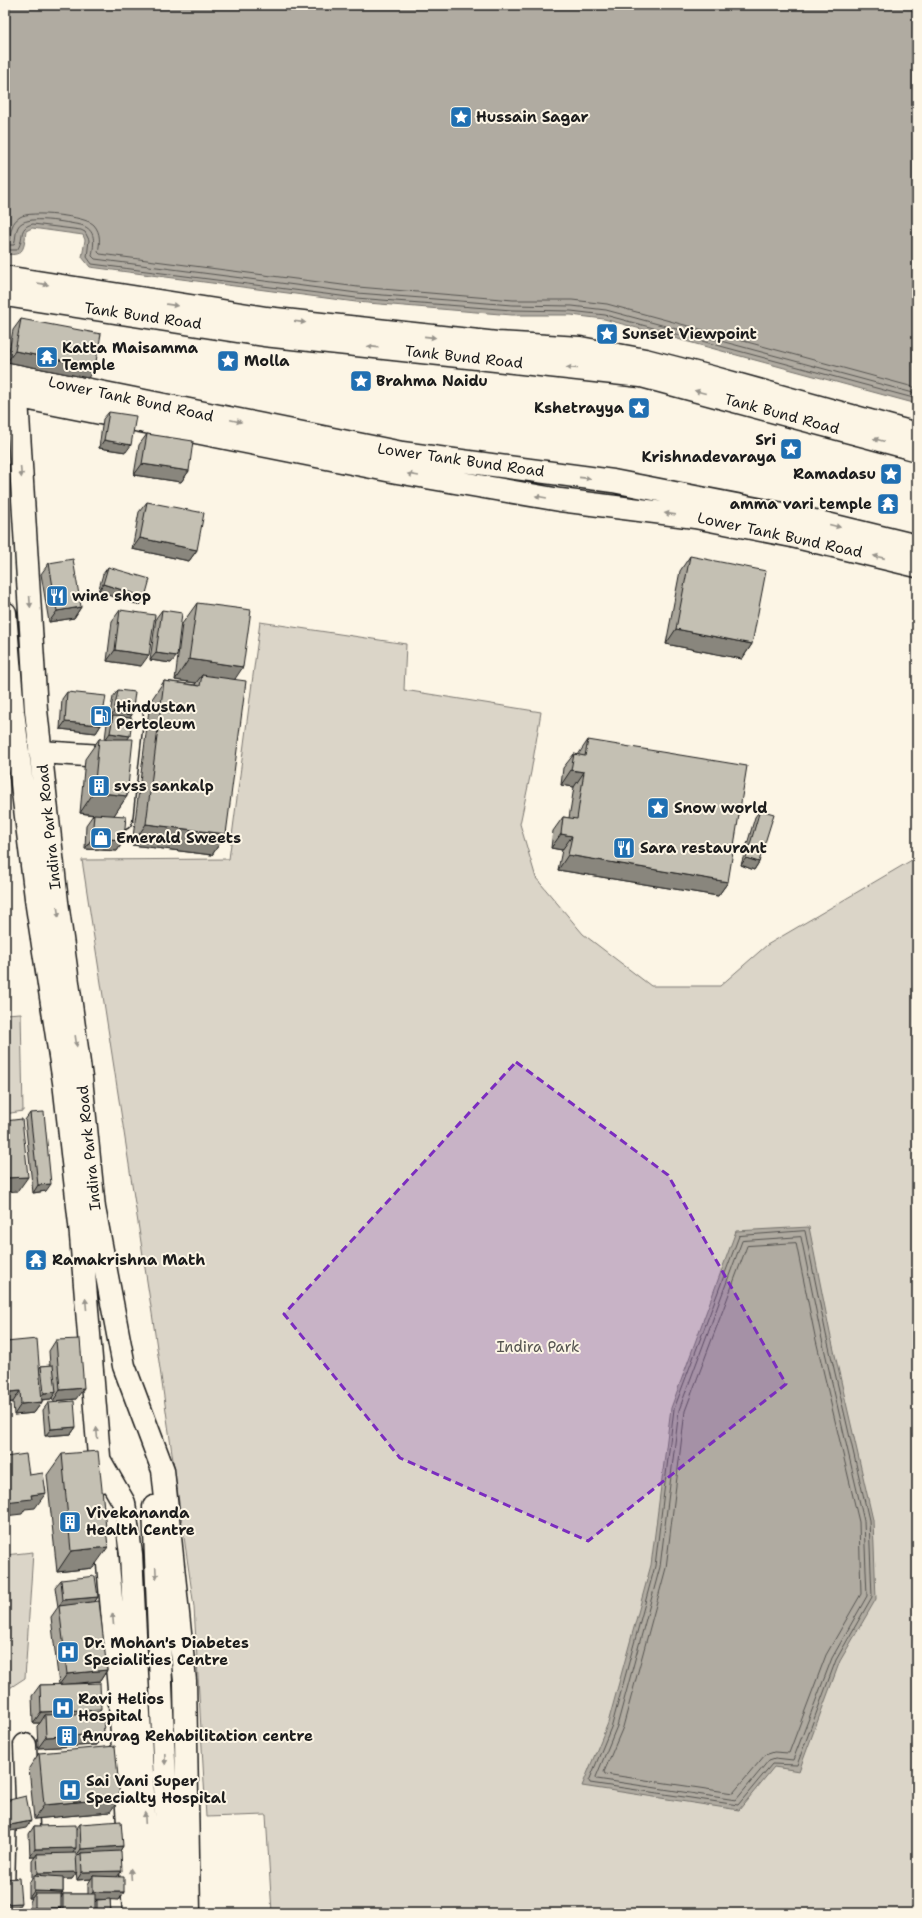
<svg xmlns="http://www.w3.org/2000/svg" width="922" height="1918" font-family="'Shantell Sans',sans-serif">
  <rect width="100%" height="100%" fill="#fcf5e5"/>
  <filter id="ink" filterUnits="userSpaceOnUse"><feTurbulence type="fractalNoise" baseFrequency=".025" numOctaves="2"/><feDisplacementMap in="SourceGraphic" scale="8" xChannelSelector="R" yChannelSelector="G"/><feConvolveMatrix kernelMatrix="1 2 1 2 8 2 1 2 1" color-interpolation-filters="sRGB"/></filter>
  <g filter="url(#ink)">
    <path fill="#dbd5c8" stroke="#7c7872" d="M260,622L406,644L404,690L541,712L531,772L520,824L536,878L583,934L651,986H720L767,945L917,857V1913H272L266,1815L206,1817L194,1607L153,1320L82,860L229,859Z
      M21,1013L23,1111L5,1114V1014Z
      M33,1552L25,1678L5,1691V1555Z"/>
    <path fill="#b0aba1" stroke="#75726c" d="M5,5H917V404L604,319L571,315H512L356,302L90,267L82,257L85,240L83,235L32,228L26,231C24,247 25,257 5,254Z
      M809,1227L830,1333L873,1520L876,1599L840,1661L799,1771L774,1767L739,1810L582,1786L608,1723L651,1565L671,1408L736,1231Z"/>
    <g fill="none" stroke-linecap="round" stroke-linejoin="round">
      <path stroke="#575551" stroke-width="1" d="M5,239L10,238C11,229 12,222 20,217C30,210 86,216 94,225C101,233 100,243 98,252L100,254L358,287L513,300H572L607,304L917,388
        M5,245H14C16,240 15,232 18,227C25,213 68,223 81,225C97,230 94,243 92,256L95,259L357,293L512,305L572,306L606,310L917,394
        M5,250H17C25,240 17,227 33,224L81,230L85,232L89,240L87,257L92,264L356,298L512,310L571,311L605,315L917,399
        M805,1231L826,1334L869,1520L872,1597L836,1660L797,1765L772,1764L738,1805L590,1783L589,1781L612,1725L655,1566L674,1409L739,1236Z
        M801,1237L821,1335L864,1521L867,1596L832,1658L793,1760L775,1758L769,1760L736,1800L597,1779L596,1777L617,1726L660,1567L679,1410L742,1241Z
        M796,1243L815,1336L859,1522L861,1594L826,1655L789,1753L774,1752L765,1755L733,1793L605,1774L604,1772L623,1727L666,1568L685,1411L747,1246Z"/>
      <g stroke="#1c1c1c" stroke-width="25">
        <path id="minor" d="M40,752L117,757
          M121,819L132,718
          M25,1745L28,1827L26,1913"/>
      </g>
      <g stroke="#1c1c1c" stroke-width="25">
        <path id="major" d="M5,373L402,453L613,481L798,517L917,546
          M19,376L17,398L19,433L36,710L57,902L81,1078L94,1208L124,1366L163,1470L185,1681L189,1913
          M5,394L397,472L560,500L695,517L792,536L917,566
          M5,613L13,711L37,906L64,1082L80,1224L101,1481
          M100,1461L124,1503L131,1554L149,1913
          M154,1507L170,1913
          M104,1519L119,1689L134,1913"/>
      </g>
      <g stroke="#1c1c1c" stroke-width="25">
        <path id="highway" d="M5,277L266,318L497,343L580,348L645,360L711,377L917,434
          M5,295L264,335L641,376L917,450"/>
      </g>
      <use href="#minor" stroke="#fcf5e5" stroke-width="22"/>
      <use href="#major" stroke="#fcf5e5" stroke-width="22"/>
      <use href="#highway" stroke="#fcf5e5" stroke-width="22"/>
    </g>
    <path fill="#a9a59a" stroke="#1c1c1c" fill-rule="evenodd" d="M21,319L88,378L7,362L13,330Z
      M109,412L126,452L99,448L103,419Z
      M147,434L189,471L181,482L134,475L139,445Z
      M147,502L197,550L189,561L132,549L139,512Z
      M690,556L752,644L742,659L666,644L680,571Z
      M49,563L81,607L74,618L49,622L41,574Z
      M108,567L145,597L140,605L98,592L103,574Z
      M197,603L235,679L226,834L212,855L132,845L150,702L164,681L195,685L196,683L175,680L182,624Z
      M120,610L141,666L107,661L112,621Z
      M162,610L171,663L150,660L156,618Z
      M118,690L127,739V796L114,815L124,840L117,851L85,849L86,825L93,815L80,813L85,759L99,739H105L107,723L110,720L109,719L113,697Z
      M67,692L101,725L96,733L60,729L62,699Z
      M588,740L728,882L718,896L558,870L562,850L551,848L553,831L563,817L569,818L574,787L561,785L563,768L574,754L578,755Z
      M760,810L759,862L754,870L741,865L755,817Z
      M30,1113L46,1191L33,1193L25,1120Z
      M56,1340L76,1399L53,1401L52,1397L51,1399L42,1400V1402L34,1413L14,1415L13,1402L5,1403V1343L6,1342L39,1369L41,1366L50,1365L49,1351Z
      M48,1403L76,1427L71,1434L45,1436L43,1410Z
      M62,1454L93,1568L57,1572L47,1475Z
      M61,1580L98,1597L94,1602L107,1670L100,1681L70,1684L101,1709L99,1713L104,1734L96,1745L38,1748L37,1726L40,1723H33L32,1696L40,1685H59L51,1617L58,1607L55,1587Z
      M39,1753L110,1812L34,1819L29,1768Z
      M80,1824L123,1846L120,1851L117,1877L124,1892L119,1900L110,1899L111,1913H30V1902L32,1898H29V1883L32,1878V1861L35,1857H30L29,1834L34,1826L76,1829ZM76,1872L77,1880L91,1879L88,1884V1894H63L61,1898V1895L63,1892V1879H72ZM95,1899H106L97,1900L95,1902Z"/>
    <path fill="#89867d" stroke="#1c1c1c" d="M15,351L95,367L88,378L7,362Z
      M104,440L131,445L126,452L99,448Z
      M142,464L189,471L181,482L134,475Z
      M140,538L197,550L189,561L132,549Z
      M103,584L145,597L140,605L98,592Z
      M81,607L74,618L49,622L57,611Z
      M676,629L752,644L742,659L666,644Z
      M115,650L149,655L141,666L107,661Z
      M156,653L177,656L171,663L150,660Z
      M189,659L243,667L229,688L202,675L196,683L175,680Z
      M114,712L132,715L126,722L113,716L110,720L109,719Z
      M65,722L101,725L96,733L60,729Z
      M110,733L130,736L125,743L105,740Z
      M571,770L584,772L574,787L561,785Z
      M94,792L127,796L113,817L80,813Z
      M146,824L226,834L212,855L132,845Z
      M561,834L572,836L562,850L551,848Z
      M92,838L124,840L117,851L85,849Z
      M568,855L728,882L718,896L558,870Z
      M746,858L759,862L754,870L741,865Z
      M28,1177L18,1191L5,1192V1178Z
      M51,1184L46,1191L33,1193L38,1185Z
      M84,1388L76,1399L53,1401L60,1390Z
      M20,1391L13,1402L5,1403V1399L10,1392Z
      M56,1392L51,1399L39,1400L44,1393Z
      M42,1402L34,1413L14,1415L21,1404Z
      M76,1427L71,1434L45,1436L51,1429Z
      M46,1493L35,1508L25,1509L22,1514L5,1516V1502L31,1495Z
      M108,1547L93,1568L57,1572L71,1551Z
      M98,1597L93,1604L59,1606L63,1600Z
      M107,1670L100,1681L59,1685L67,1674Z
      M101,1709L94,1720L45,1715L40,1723H33L41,1712Z
      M104,1734L96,1745L38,1748L46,1737Z
      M120,1798L110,1812L34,1819L44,1805Z
      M31,1821L26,1828L5,1832V1826Z
      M123,1846L118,1854L81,1853L78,1856H76L81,1849Z
      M76,1848L71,1856L37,1854L35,1857H30L35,1849Z
      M122,1871L116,1878L93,1876L91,1879L77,1880L82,1872Z
      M77,1872L72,1879L34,1880V1877L38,1873Z
      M34,1891L63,1892L57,1899L35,1894L32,1898H29Z
      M93,1892H124L119,1900L88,1899Z
      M21,1903L16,1910L5,1911V1904Z
      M35,1908H61L57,1913L34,1910Z
      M63,1911L95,1912L94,1913H62Z"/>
    <path fill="#c4c0b3" stroke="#1c1c1c" d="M21,319L101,334L95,367L15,351Z
      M109,412L136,416L131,445L104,440Z
      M147,434L193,441L189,471L142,464Z
      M147,502L204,513L197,550L140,538Z
      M690,556L766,571L752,644L676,629Z
      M73,559L81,607L57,611L49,563Z
      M108,567L150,579L145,597L103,584Z
      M197,603L251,610L243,667L189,659Z
      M120,610L155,615L149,655L115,650Z
      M162,610L182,613L177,656L156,653Z
      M202,675L246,681L226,834L146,824L164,681L200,686Z
      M118,690L135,692L132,715L114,712Z
      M67,692L106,696L101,725L65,722Z
      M113,716L132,718L130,736L110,733Z
      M99,739H133L127,796L94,792Z
      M588,740L747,766L728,882L568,855L572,836L561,834L563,817L577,819L584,772L571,770L574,754L585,756Z
      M760,810L774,814L759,862L746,858Z
      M94,814L126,816L124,840L92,838Z
      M44,1112L51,1184L38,1185L30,1113Z
      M22,1119L28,1177L5,1178V1121Z
      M37,1339L42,1402L21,1404L20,1391L10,1392L6,1342Z
      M80,1339L84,1388L60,1390L56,1340Z
      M53,1365L56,1392L44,1393L41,1366Z
      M74,1401L76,1427L51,1429L48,1403Z
      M98,1451L108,1547L71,1551L62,1454Z
      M26,1454L29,1475L43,1473L46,1493L31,1495L32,1499L5,1502V1457Z
      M95,1576L98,1597L63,1600L61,1580Z
      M99,1601L107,1670L67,1674L59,1606Z
      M100,1683L101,1709L41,1712L40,1685Z
      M103,1713L104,1734L46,1737L45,1715Z
      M115,1746L120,1798L44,1805L39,1753Z
      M26,1796L31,1821L5,1826V1801Z
      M121,1821L123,1846L81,1849L80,1824Z
      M76,1825V1848L35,1849L34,1826Z
      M121,1851L122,1871L82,1872L81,1853Z
      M76,1853L77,1872L38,1873L37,1854Z
      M34,1875L63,1877V1892L34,1891Z
      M93,1876L124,1877V1892H93Z
      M19,1878L21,1903L5,1904V1879Z
      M35,1894H61V1908H35Z
      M63,1894H95V1912L63,1911Z
      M110,1899L111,1913H97V1900Z
      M61,1909V1913H34V1910Z"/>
    <defs><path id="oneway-solid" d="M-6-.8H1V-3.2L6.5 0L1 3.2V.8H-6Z"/></defs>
    <g fill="#97938b">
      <use href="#oneway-solid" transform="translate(43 284) rotate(9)"/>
      <use href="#oneway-solid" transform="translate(172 305) rotate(8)"/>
      <use href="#oneway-solid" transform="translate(300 322) rotate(7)"/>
      <use href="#oneway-solid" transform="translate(430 337) rotate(6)"/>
      <use href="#oneway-solid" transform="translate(373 347) rotate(-174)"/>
      <use href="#oneway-solid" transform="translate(572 368) rotate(-175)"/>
      <use href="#oneway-solid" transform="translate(700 392) rotate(-165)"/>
      <use href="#oneway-solid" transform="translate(236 421) rotate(12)"/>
      <use href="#oneway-solid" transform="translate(879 440) rotate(-165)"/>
      <use href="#oneway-solid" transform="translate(21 472) rotate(86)"/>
      <use href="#oneway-solid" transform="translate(413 475) rotate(-170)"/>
      <use href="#oneway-solid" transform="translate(585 478) rotate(6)"/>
      <use href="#oneway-solid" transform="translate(541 497) rotate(-170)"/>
      <use href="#oneway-solid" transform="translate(670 514) rotate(-172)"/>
      <use href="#oneway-solid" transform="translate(835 526) rotate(14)"/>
      <use href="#oneway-solid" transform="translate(879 557) rotate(-167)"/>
      <use href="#oneway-solid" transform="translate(30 602) rotate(86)"/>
      <use href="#oneway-solid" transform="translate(58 912) rotate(82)"/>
      <use href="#oneway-solid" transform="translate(76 1041) rotate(82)"/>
      <use href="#oneway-solid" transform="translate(86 1304) rotate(-95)"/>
      <use href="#oneway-solid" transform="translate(97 1433) rotate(-95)"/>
      <use href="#oneway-solid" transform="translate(156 1573) rotate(87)"/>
      <use href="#oneway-solid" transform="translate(113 1619) rotate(-95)"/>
      <use href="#oneway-solid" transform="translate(165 1759) rotate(88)"/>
      <use href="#oneway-solid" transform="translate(145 1818) rotate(-93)"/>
      <use href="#oneway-solid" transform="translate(131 1874) rotate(-94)"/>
    </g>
  </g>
  <path fill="#7b2cbf" fill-opacity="0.2" stroke="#7b2cbf" stroke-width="3" stroke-dasharray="8 5" stroke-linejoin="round" d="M516,1062L668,1175L786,1384L588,1541L400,1458L284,1314Z"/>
  <defs>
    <g id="sight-square" transform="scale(1.15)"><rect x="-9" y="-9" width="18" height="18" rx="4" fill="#1f6fb2" stroke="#fcf5e5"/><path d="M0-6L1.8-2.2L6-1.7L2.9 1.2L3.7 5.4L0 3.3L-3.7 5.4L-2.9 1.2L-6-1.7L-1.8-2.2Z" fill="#fff"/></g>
    <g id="temple-square" transform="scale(1.15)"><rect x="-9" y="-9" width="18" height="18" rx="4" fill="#1f6fb2" stroke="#fcf5e5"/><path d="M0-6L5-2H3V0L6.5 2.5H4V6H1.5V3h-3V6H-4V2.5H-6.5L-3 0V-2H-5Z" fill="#fff"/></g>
    <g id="restaurant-square" transform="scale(1.15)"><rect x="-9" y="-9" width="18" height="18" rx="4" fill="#1f6fb2" stroke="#fcf5e5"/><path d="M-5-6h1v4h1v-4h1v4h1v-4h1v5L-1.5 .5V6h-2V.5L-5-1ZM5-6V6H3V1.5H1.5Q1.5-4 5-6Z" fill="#fff"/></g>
    <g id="fuel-square" transform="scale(1.15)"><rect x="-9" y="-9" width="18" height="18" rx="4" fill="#1f6fb2" stroke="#fcf5e5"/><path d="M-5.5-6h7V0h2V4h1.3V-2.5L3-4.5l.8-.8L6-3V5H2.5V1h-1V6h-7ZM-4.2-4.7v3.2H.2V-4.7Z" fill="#fff"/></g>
    <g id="building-square" transform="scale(1.15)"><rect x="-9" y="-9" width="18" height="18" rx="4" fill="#1f6fb2" stroke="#fcf5e5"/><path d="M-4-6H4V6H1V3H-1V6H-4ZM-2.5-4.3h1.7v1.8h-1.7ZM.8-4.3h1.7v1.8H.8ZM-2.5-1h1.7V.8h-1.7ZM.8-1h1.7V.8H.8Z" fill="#fff"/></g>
    <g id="shop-square" transform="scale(1.15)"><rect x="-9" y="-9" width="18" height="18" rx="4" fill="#1f6fb2" stroke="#fcf5e5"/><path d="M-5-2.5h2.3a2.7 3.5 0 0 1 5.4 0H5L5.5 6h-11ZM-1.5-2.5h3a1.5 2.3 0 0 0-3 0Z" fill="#fff"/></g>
    <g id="hospital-square" transform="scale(1.15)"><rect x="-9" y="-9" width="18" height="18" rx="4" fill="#1f6fb2" stroke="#fcf5e5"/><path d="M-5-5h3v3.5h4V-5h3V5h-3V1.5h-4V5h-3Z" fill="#fff"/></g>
  </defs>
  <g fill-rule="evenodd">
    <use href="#sight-square" x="461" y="117"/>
    <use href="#sight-square" x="607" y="334"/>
    <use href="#temple-square" x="47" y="357"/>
    <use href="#sight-square" x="228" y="361"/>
    <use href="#sight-square" x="361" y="381"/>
    <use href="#sight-square" x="639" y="408"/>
    <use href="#sight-square" x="791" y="449"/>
    <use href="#sight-square" x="891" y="474"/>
    <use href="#temple-square" x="888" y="504"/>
    <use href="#restaurant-square" x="57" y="596"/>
    <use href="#fuel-square" x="101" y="716"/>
    <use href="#building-square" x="99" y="786"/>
    <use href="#sight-square" x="658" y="808"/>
    <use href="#shop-square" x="101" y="838"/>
    <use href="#restaurant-square" x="624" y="848"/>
    <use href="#temple-square" x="36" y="1260"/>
    <use href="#building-square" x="70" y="1522"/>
    <use href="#hospital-square" x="68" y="1652"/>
    <use href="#hospital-square" x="63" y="1708"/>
    <use href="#building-square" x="67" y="1736"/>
    <use href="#hospital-square" x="70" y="1790"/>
  </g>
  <g text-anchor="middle" stroke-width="4" stroke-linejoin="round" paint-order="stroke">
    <g font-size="15" font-weight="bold" fill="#1c1c1c" stroke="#fcf5e5" text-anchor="start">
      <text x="476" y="122">Hussain Sagar</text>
      <text x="622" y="339">Sunset Viewpoint</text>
      <text x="62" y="353">Katta Maisamma<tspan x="62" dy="17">Temple</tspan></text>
      <text x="244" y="366">Molla</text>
      <text x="376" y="386">Brahma Naidu</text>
      <text x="624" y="413" text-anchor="end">Kshetrayya</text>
      <text x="776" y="445" text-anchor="end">Sri<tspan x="776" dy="17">Krishnadevaraya</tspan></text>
      <text x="876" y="479" text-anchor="end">Ramadasu</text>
      <text x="872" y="509" text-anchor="end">amma vari temple</text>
      <text x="72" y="601">wine shop</text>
      <text x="116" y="712">Hindustan<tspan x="116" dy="17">Pertoleum</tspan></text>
      <text x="114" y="791">svss sankalp</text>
      <text x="674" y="813">Snow world</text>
      <text x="116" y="843">Emerald Sweets</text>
      <text x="640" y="853">Sara restaurant</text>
      <text x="52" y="1265">Ramakrishna Math</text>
      <text x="86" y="1518">Vivekananda<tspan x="86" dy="17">Health Centre</tspan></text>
      <text x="84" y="1648">Dr. Mohan's Diabetes<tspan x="84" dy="17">Specialities Centre</tspan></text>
      <text x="78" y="1704">Ravi Helios<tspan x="78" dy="17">Hospital</tspan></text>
      <text x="82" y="1741">Anurag Rehabilitation centre</text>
      <text x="86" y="1786">Sai Vani Super<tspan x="86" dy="17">Specialty Hospital</tspan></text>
    </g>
    <g font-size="15" fill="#1c1c1c" stroke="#fcf5e5">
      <text transform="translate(143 316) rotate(8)" y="5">Tank Bund Road</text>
      <text transform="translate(464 357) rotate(6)" y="5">Tank Bund Road</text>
      <text transform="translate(131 399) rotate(12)" y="5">Lower Tank Bund Road</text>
      <text transform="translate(782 414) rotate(15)" y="5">Tank Bund Road</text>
      <text transform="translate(461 460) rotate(8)" y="5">Lower Tank Bund Road</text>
      <text transform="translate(780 535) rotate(12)" y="5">Lower Tank Bund Road</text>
      <text transform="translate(49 827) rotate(-96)" y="5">Indira Park Road</text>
      <text transform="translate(89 1148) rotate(-96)" y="5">Indira Park Road</text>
    </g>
    <g font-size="15" fill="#555450" stroke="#fcf5e5">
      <text x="538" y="1352">Indira Park</text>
    </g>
  </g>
  <rect width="922" height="1918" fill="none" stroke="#fcf5e5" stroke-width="20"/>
  <rect x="10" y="10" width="902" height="1898" fill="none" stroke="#1c1c1c" stroke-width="1.5" filter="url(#ink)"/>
</svg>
